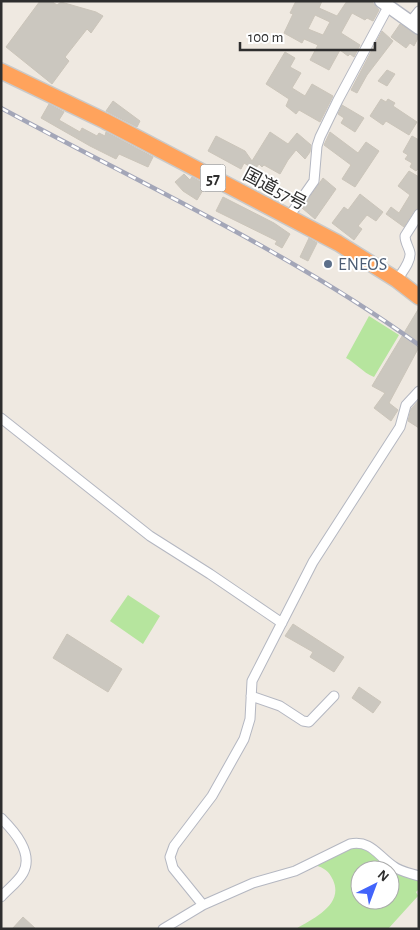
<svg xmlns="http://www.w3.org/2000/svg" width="420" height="930" font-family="'Alegreya Sans','Noto Sans JP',sans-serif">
  <rect width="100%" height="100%" fill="#efe9e1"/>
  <path fill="#b6e59e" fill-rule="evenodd" d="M369,316L399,335L374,377C362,372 356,363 346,358Z
    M128,595L160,616L143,644L110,621Z
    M356,847L363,849L419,880V889L416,892L418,896L388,929H296C314,918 344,905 333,880C329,871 324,868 315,865L342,852ZM360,870H390V900H360Z"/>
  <path fill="#cbc7bf" stroke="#cbc5ba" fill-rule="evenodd" d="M40,1H51L57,5L61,2L96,12L103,16L91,33L87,29L65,57L69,61L52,84L6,47Z
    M296,1H322L319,8L337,16L347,1H371L379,10L373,21L367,18L365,20L352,13L341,33L360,45L354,57L350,54L348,56L340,50L329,70L310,60L318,45L304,39L302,43L284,33L293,14L290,13ZM315,15L330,22L323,35L308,29Z
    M400,24L419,36L414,46L410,43L406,48L391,37Z
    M382,31L393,41L367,75L357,93L351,90Z
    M285,52L295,58L290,67L301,73L292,88L305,96L312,84L333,96L320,122L299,110L296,114L286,106L289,99L266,84Z
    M387,70L395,74L387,86L378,81Z
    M381,99L386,102L388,99L395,103L393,106L417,122L409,135L386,121L383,125L370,116Z
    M113,101L140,121L137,127L106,111Z
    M49,104L64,112L59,120L80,132L82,128L97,136L99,133L105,136L106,132L153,157L148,167L119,154L116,159L90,146L41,118Z
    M342,105L364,118L355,132L341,123L344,118L338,114Z
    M270,132L288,144L297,133L311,145L310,152L305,159L296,150L288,160L280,174L264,165L262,167L259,164L256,168L260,173L244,163L241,169L208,151L216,136L245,151L252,161Z
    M330,132L358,153L366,142L379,151L355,187L342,179L351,165L324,145Z
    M412,136L419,140V168L416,171L410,167L412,163L405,159L408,155L403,152Z
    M409,171L419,177V208L414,211L404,227L386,214L391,207L399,213L410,195L398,186Z
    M184,174L190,180L192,177L206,185L197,200L183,191L175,182Z
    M323,178L336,189L315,219L302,208Z
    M360,194L383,212L376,221L367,215L358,226L362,229L354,240L332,223L344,207L348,210Z
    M223,197L274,223L290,234L282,248L275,244L277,241L216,211Z
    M309,238L317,243L308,261L300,257Z
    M419,308V347L389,403L398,410L391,421L374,408L385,393L372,386Z
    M419,400V428L408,421L411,409Z
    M293,624L344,657L334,672L310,657L313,652L285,636Z
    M67,634L122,669L108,692L53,658Z
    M359,687L381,702L373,713L352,698Z
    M23,917L36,929H12Z"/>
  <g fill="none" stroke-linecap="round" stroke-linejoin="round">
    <g stroke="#b4b7c1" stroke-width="11">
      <path id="street" d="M410,22L419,11
        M288,218L314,181L317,146L320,137L338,100L388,7
        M397,280C402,272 411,262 410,253C409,247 405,243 405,236L419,214
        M1,418L150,536L210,574L282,623
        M251,696L280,706L303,721L309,722L334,696
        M1,818C14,831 34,853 23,873C18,882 8,889 1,897
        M203,905L173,868L170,857L174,846L212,796L244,739L250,719L252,681L313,562L400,427L406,405L419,391
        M163,929L203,905L253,883L295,871L350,844C371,840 377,855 393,866C401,872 410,873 419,876"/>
    </g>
    <g stroke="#b4b7c1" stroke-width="15">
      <path id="secondary" d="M381,1L419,28"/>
    </g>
    <g stroke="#c9c9c9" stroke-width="18">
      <path id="highway" d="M1,71L105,121L338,243L397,280L419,297"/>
    </g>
    <use href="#street" stroke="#fff" stroke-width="9"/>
    <use href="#secondary" stroke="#fff" stroke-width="12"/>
    <use href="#highway" stroke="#ffa35c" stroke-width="15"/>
    <g stroke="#a3a6b8" stroke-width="4.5">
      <path id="rail" d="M1,108C141,184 289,251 419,345"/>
    </g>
    <use href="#rail" stroke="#fff" stroke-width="2.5" stroke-dasharray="8" stroke-linecap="butt"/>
  </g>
  <circle fill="#5c6f8a" stroke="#fff" stroke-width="2" cx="328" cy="264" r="5"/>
  <g text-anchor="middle" stroke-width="4" stroke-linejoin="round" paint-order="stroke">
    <rect fill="#fff" stroke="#6d6d6d" stroke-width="1" x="200.5" y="164.5" width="25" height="27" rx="4"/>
    <g font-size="16" font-weight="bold" fill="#2e2e2e">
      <text x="213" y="184">57</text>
    </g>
    <g font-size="18" fill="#2e2e2e" stroke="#fff">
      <text transform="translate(275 189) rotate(28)" y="6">国道57号</text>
    </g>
    <g font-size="18" fill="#4e5e75" stroke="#fff" text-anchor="start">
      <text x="338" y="270">ENEOS</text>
    </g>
  </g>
  <rect width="420" height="930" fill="none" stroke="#2e2e2e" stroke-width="5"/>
  <g transform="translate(375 885) rotate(42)"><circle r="24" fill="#ffffff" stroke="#ababab"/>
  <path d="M0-4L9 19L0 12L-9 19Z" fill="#4264fb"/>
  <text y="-8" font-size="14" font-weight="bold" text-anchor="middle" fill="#2e2e2e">N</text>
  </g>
  <path d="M240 42v8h135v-8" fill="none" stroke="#2e2e2e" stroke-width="2.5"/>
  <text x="248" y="42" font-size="15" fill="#2e2e2e" stroke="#ffffff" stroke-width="4" paint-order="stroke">100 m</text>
</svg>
